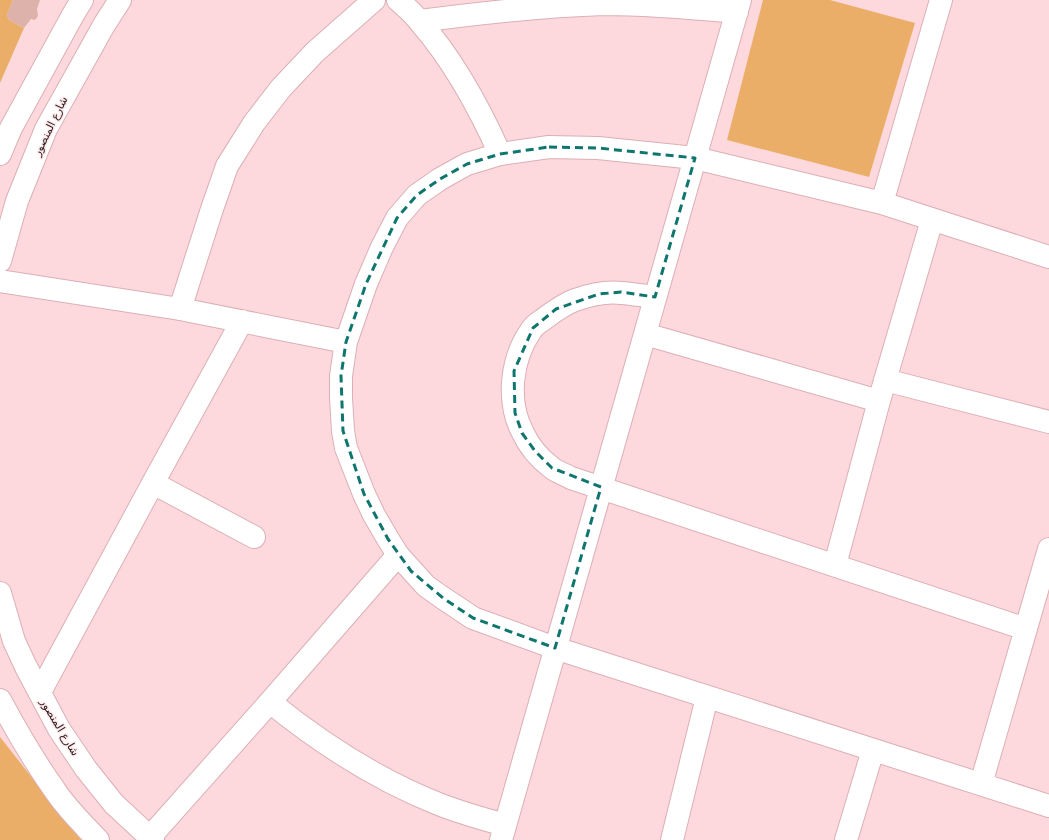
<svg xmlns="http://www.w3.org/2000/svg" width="1049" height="840" font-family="'DejaVu Sans',Cairo,sans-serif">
  <rect width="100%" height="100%" fill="#fdd9dd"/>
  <path fill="#ebae68" d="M0,0H13L7,15L9,20L24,28L0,83Z
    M763,0H830L915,23L869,177L727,140Z
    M0,737L81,840H0Z"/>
  <path fill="#ddb2aa" d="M13,0H40L37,9L38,16L35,20L31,19L24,28L9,20L7,15Z"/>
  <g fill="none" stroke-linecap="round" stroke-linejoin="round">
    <g stroke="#dbafb5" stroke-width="24">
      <path id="minor" d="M398,0C406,7 414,14 420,22C454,61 479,107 500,154
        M420,21C481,13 542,6 604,4C648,4 693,8 737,12
        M882,203L941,0
        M1049,257L882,203L695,158L598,148L549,147L500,154L467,164L440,179L417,195L397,218L382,247L366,284L346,342L341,376V398L343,431L346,448L364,494L374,515L388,539L398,555L426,586L443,598L473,618L555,648L1049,806
        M0,281L180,309L346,342
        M655,297C645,296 633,294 622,293C607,291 589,295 575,300C562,305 552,313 541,321C538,323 534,326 532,329C511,358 506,401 523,433C529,446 540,459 552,468C557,472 564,474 571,478L1026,629
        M180,309L212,209L227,166L254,123L281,88L315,52L374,0
        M645,334L879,401
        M885,380L1049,422
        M153,483L254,537
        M835,565L879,401L932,220
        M40,692L153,483L242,321
        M270,702C323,745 377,780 441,805C462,813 483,819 505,825
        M981,784L1049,549
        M150,837L270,702L398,555
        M501,840L740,0
        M672,840L707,697
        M846,840L873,750"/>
    </g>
    <g stroke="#dbafb5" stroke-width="24">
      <path id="tertiary" d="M0,154L11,128L74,13L82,0
        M0,261L17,201L46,129L104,25L120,0
        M0,593L14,641L26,667L59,729L86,769L114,804L153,840
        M0,700C16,730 34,761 54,789C66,808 83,824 98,840"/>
    </g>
    <use href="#minor" stroke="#fff" stroke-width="22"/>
    <use href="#tertiary" stroke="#fff" stroke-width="22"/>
  </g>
  <path fill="none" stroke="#0f766e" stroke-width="3" stroke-dasharray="8 5" stroke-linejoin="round" d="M549,147L598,148L695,158L655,297L621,292L599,294L556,309L533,328L514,371L515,413L522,433L535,451L552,468L601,487L555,648L473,618L443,598L411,571L388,539L364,494L343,431L341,376L346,342L366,284L397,218L417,195L440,179L467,164L500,154Z"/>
  <g text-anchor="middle" stroke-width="3" stroke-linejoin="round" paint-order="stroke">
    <g font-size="11" fill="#2d1d20" stroke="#feebed">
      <text transform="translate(50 126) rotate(-64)" y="4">شارع المنصور</text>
      <text transform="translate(60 727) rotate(59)" y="4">شارع المنصور</text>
    </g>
  </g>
</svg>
